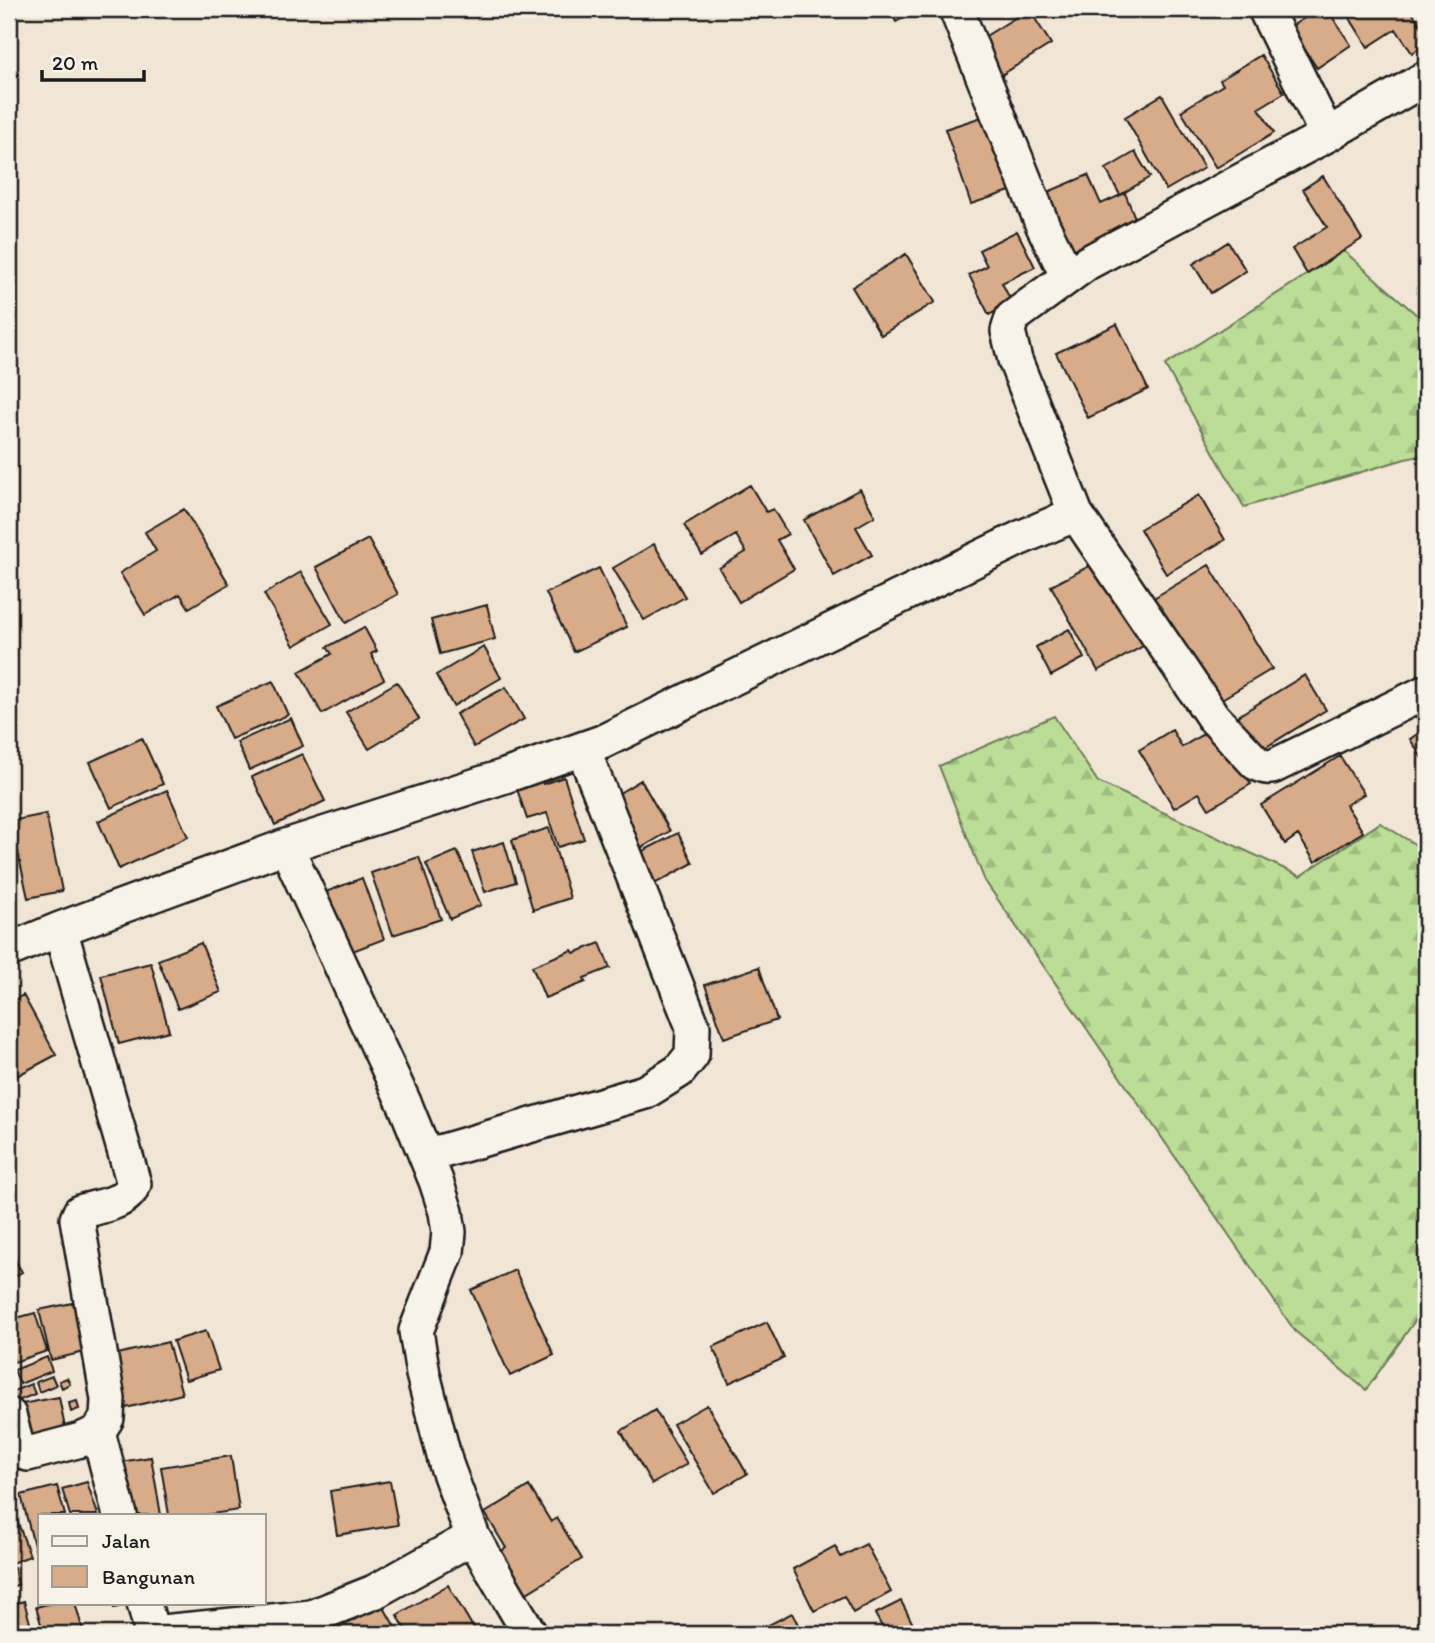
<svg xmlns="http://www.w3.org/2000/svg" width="1435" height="1643" font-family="Itim,sans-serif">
  <defs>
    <pattern id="forest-firs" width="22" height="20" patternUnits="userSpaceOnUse" patternTransform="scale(1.75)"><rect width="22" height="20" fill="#bbdd96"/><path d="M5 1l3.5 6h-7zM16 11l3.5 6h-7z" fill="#a0bd81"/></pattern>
  </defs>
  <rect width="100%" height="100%" fill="#f1e5d5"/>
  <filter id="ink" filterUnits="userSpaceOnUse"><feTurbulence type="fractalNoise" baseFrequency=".0143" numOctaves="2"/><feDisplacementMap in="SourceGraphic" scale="14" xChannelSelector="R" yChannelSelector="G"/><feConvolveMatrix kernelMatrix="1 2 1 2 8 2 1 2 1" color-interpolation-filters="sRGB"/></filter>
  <g filter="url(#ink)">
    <path fill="url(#forest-firs)" stroke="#6c7c59" stroke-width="2" d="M1344,251L1426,323V455L1405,459L1244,507L1165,365Z
      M1054,716L1098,782L1300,876L1380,823L1426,851V1305L1366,1390L1295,1331L985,881L939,766Z"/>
    <path fill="#d8ab89" stroke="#1c1c1c" stroke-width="2" d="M889,9H921L896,22Z
      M1029,9L1051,44L995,79L973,44Z
      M1319,9H1327L1351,45L1317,68L1290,27Z
      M1344,9H1410L1426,34V44L1412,53L1396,29L1368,47Z
      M1261,55L1284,93L1259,108L1274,133L1216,168L1181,111L1223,85L1220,80Z
      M1162,95L1204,168L1166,190L1125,117Z
      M991,114L1016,189L971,204L945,129Z
      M1135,152L1150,177L1120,195L1106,169Z
      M1088,175L1101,204L1125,193L1139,228L1109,234L1068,252L1043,194Z
      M1323,176L1362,239L1307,274L1292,249L1327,227L1303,189Z
      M1017,231L1035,267L1002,283L1012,303L989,315L969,275L987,266L979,250Z
      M1228,242L1246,271L1211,293L1193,264Z
      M906,254L935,302L881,335L852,287Z
      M1117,324L1148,389L1088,418L1056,353Z
      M750,485L766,512L773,509L788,534L777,540L794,569L739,602L719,568L746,552L736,535L702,555L684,525Z
      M860,489L875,516L856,527L872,555L834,576L804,520Z
      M1199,495L1225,540L1166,574L1140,529Z
      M184,509L229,584L189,608L180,594L145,615L120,573L156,551L145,532Z
      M368,539L398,594L346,623L316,567Z
      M654,544L685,597L644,620L613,568Z
      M1097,562L1143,646L1098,671L1051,586Z
      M1209,565L1272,669L1215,703L1152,599Z
      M599,568L627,627L574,652L546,593Z
      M301,572L332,624L294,646L264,594Z
      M487,605L495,639L440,654L431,620Z
      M364,627L377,651L371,654L384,679L322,714L299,672L332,654L327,647Z
      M1069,629L1084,658L1051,676L1036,647Z
      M484,647L501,678L453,706L436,675Z
      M1305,675L1326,710L1258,752L1236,717Z
      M273,681L288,715L231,739L216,706Z
      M397,682L419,719L369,749L346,712Z
      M506,687L524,719L474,747L456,714Z
      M291,718L303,746L249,770L237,742Z
      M1216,726L1251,784L1209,809L1199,793L1174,808L1139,750L1172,730L1182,747Z
      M1426,728V765L1410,739Z
      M142,738L163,784L111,808L90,762Z
      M302,754L325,801L275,825L252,777Z
      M1340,756L1364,794L1346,805L1363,832L1315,862L1298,835L1285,844L1261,805Z
      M539,772L543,784L564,777L584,839L558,847L547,813L527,819L514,780Z
      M641,780L670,831L636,851L606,801Z
      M167,790L188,837L119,869L98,821Z
      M46,814L62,891L28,898L11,821Z
      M549,828L570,898L533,910L512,840Z
      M678,833L693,863L649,887L633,856Z
      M504,842L516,882L485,892L472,852Z
      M457,851L481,905L450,919L426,864Z
      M419,857L441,919L393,935L371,873Z
      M362,878L384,939L337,957L315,896Z
      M201,943L221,992L178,1009L158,960Z
      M600,943L610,968L584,978L586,982L545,998L532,966L572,950L574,953Z
      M151,963L169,1031L119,1044L101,975Z
      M759,967L777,1020L724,1038L705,985Z
      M23,995L56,1055L9,1080V1003Z
      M9,1250L22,1272L9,1280Z
      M515,1270L554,1355L510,1376L471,1290Z
      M77,1302L88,1351L51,1360L39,1310Z
      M35,1313L47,1351L14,1362L9,1343V1320Z
      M767,1322L784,1358L729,1383L713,1347Z
      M206,1331L219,1370L186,1380L173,1341Z
      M168,1342L182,1394L118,1410L105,1357Z
      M47,1357L52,1371L20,1384L14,1370Z
      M52,1376L56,1385L39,1392L36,1382Z
      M67,1378L70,1384L62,1388L59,1381Z
      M31,1384L35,1394L15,1402L11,1392Z
      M59,1397L65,1428L17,1438L11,1406Z
      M77,1401L79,1409L71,1412L69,1403Z
      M707,1405L747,1474L714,1493L673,1424Z
      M655,1410L687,1464L652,1484L621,1431Z
      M231,1456L239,1510L205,1515H169L161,1467Z
      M151,1457L161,1515H123L114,1463Z
      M390,1481L398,1525L337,1535L330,1491Z
      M87,1482L98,1515H70L62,1489Z
      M57,1486L65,1515H40V1560L38,1561L21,1495Z
      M529,1486L551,1522L557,1518L582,1559L517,1599L492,1557L506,1548L485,1513Z
      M9,1498L30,1556L9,1564Z
      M866,1544L891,1592L853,1613L844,1596L814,1611L793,1569L835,1546L841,1557Z
      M14,1567L18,1585L9,1587V1569Z
      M448,1585L477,1634H409L397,1615Z
      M24,1601L33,1634H9V1605Z
      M901,1601L918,1634H886L875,1614Z
      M52,1603H75L84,1634H44L36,1607Z
      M113,1603H125L126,1605L114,1608Z
      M382,1604L399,1634H329Z
      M792,1613L803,1634H751Z"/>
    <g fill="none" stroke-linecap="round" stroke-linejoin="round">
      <g stroke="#1c1c1c" stroke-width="38">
        <path id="street" d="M956,9L1043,226L1068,277
          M1265,9L1327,135
          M1076,514L1213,717L1256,763C1262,766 1265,768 1272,767L1426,692
          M286,846L406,1107L436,1181L446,1212L449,1232L447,1252L416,1331L423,1374L446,1464L473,1537L530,1634
          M9,950L60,929L286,846L505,776L602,742L1020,538L1076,514L1015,360L1008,331L1012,318L1087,263L1327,135L1426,78
          M426,1156L645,1092L679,1071L692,1055L693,1027L583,749
          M9,1415L18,1450L28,1454L81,1440L98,1432L107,1418L108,1399L77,1219L80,1212C98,1206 126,1205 134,1184L60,929
          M98,1432L120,1515
          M144,1603L152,1633L150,1634
          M152,1633L311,1617L374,1592L473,1537"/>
      </g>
      <use href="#street" stroke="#f7f3e8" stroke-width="33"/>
    </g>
  </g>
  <rect width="1435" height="1643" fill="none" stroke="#f7f3e8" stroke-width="35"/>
  <rect x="18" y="18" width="1400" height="1608" fill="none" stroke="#1c1c1c" stroke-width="2.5" filter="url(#ink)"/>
  <rect x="38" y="1514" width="228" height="91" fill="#f7f3e8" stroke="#9f9d96" stroke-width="2"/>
  <rect x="52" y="1536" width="35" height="10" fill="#f7f3e8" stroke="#9f9d96" stroke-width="2"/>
  <text x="102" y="1548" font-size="21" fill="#1c1c1c">Jalan</text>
  <rect x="52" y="1566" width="35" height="21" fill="#d8ab89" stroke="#9f9d96" stroke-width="2"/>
  <text x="102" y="1584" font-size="21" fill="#1c1c1c">Bangunan</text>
  <path d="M42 70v10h102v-10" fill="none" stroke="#1c1c1c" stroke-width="3.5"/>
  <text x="52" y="70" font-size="21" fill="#1c1c1c" stroke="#f7f3e8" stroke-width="5" paint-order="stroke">20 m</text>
</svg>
